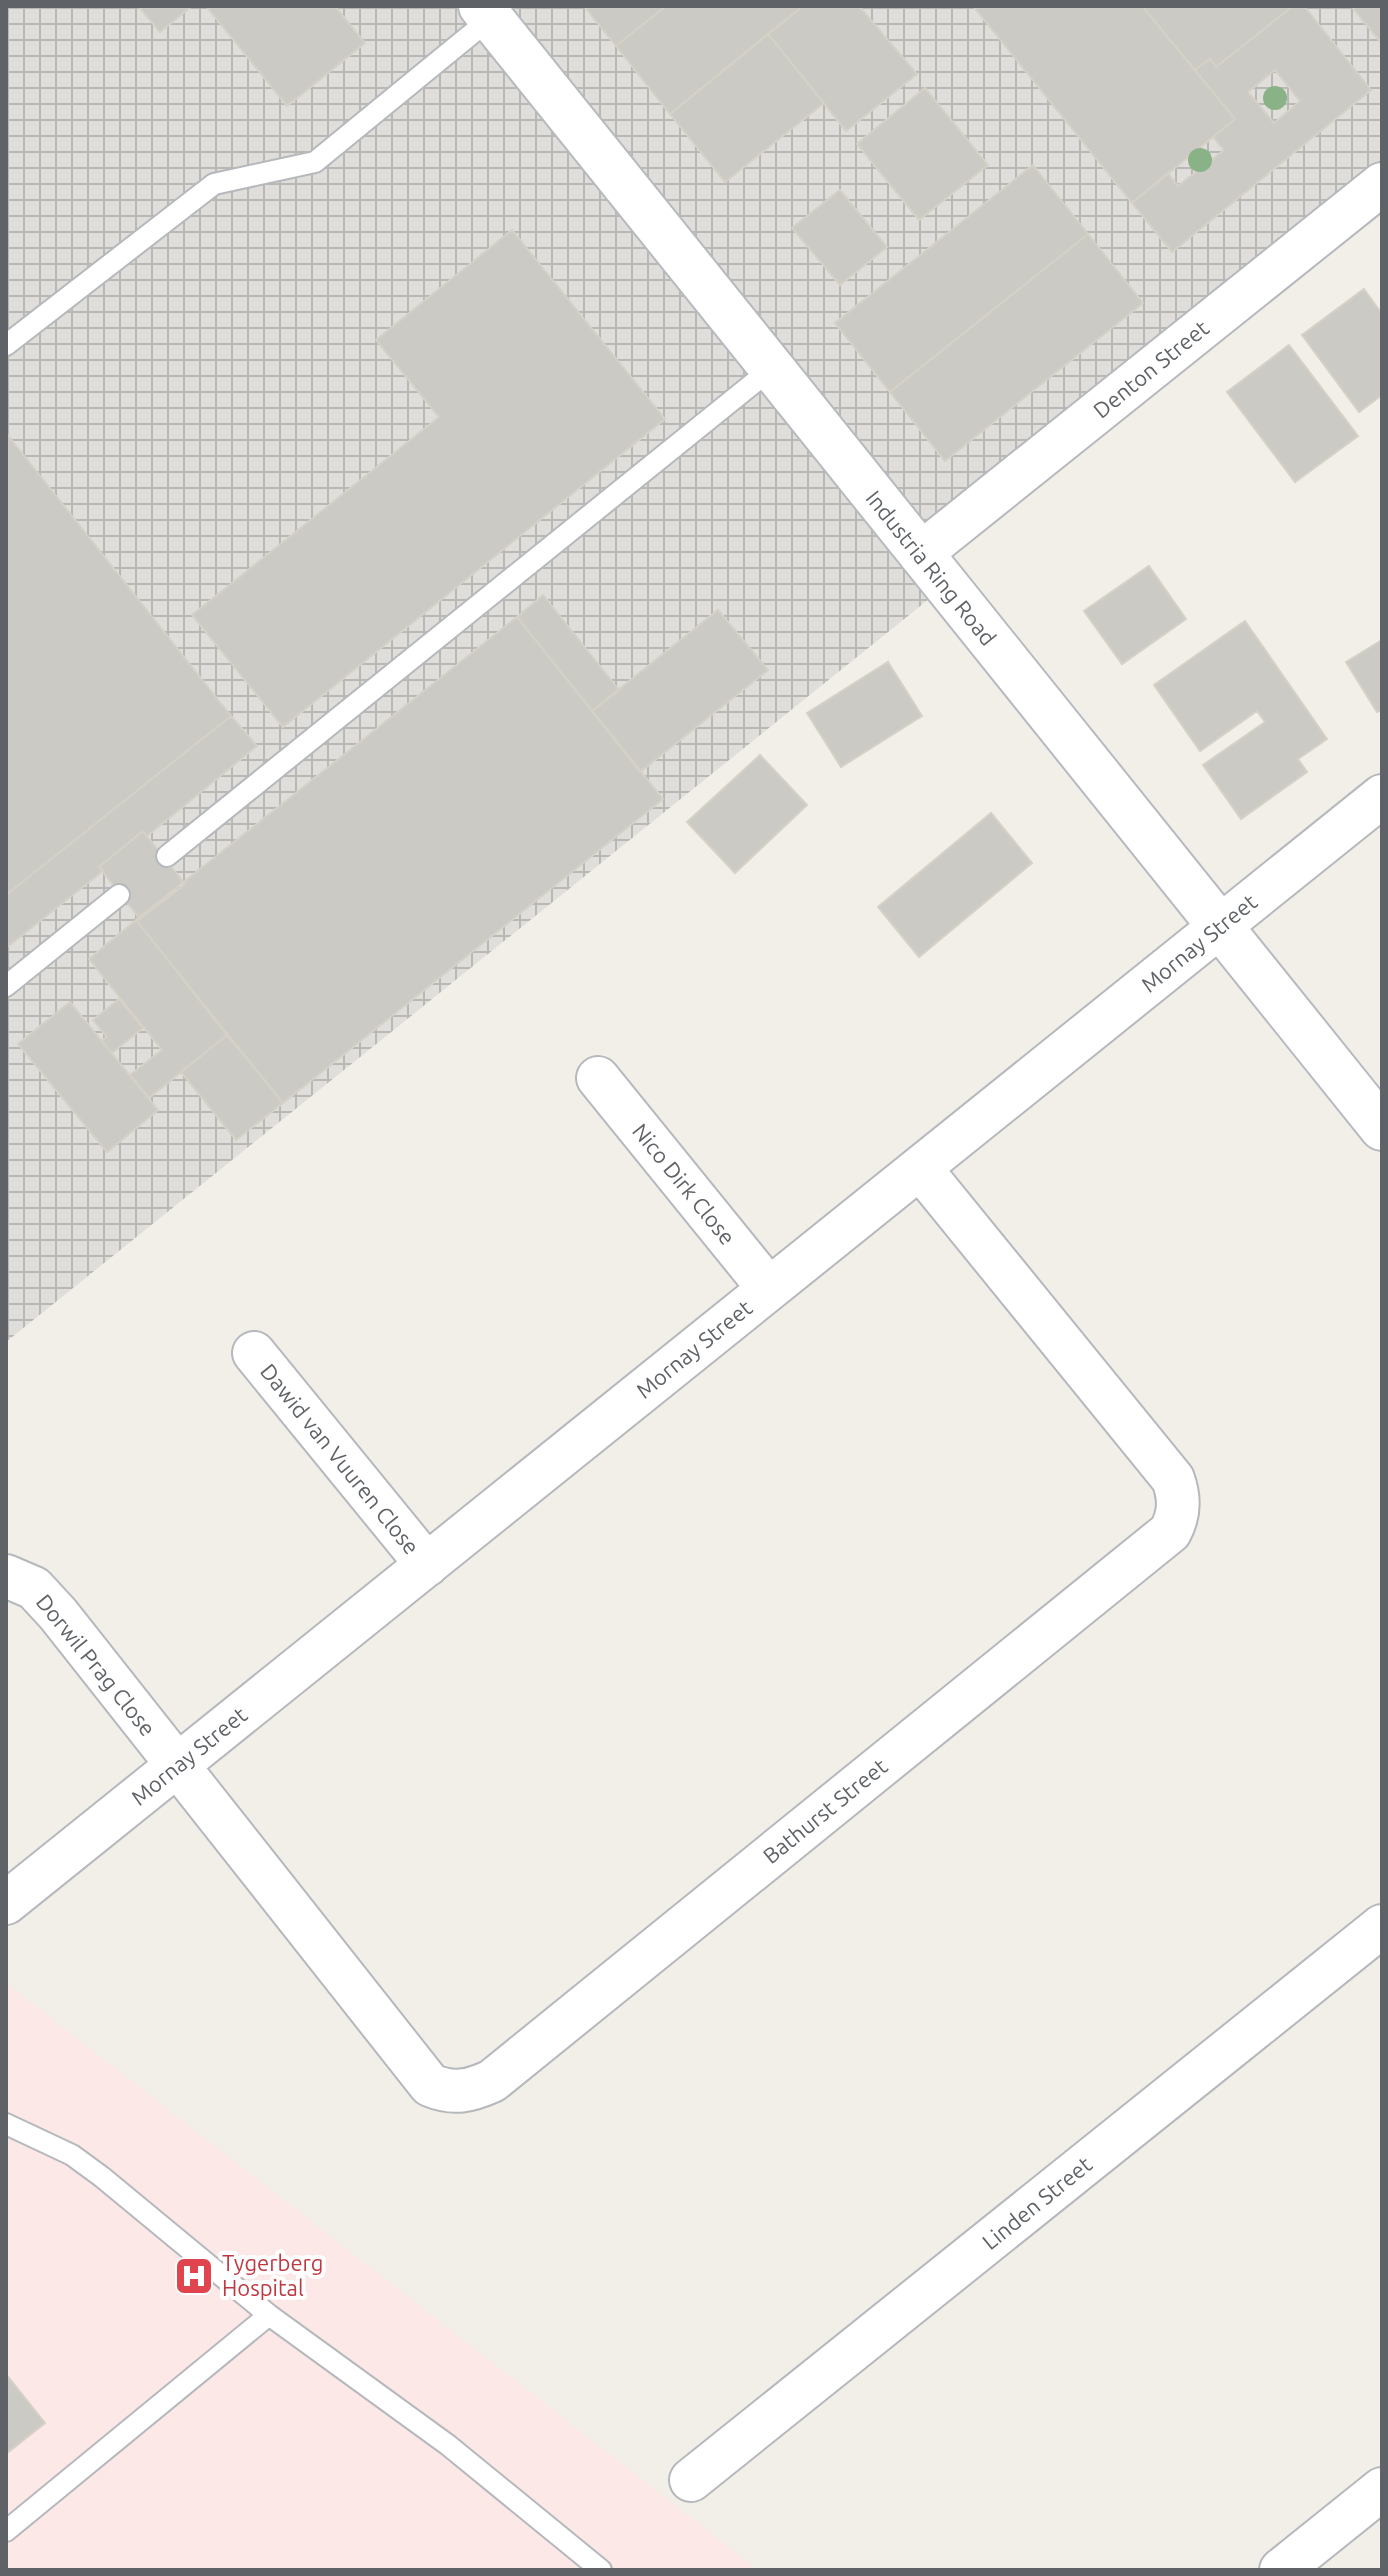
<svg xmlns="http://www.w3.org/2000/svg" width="1388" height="2576" font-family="Ubuntu,sans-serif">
  <defs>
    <pattern id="industrial-grid" width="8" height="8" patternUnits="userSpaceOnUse" patternTransform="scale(2)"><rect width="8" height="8" fill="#e0deda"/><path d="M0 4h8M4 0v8" fill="none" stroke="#b9b8b5"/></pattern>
  </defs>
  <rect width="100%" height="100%" fill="#f1efe8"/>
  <path fill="url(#industrial-grid)" d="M6,6H1382V181L918,554L944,587L6,1342Z"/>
  <path fill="#fce8e6" d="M6,1983L758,2570H6Z"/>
  <path fill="#cccac5" stroke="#d6d1c6" stroke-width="2" fill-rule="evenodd" d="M138,6H192L160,32Z
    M206,6H335L365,43L287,106Z
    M584,6H666L616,46Z
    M666,6H803L670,114L616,46Z
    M803,6H859L917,74L846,131L768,34Z
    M973,6H1142L1235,119L1132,203Z
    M1142,6H1293L1216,67L1210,59L1195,70Z
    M1293,6H1304L1371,90L1172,252L1132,203L1168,173L1178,186L1224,150L1213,137L1235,119L1195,70L1210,59L1216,67ZM1275,70L1300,101L1274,123L1248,92Z
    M1351,6H1382V44Z
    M768,34L824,103L725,182L670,114Z
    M925,88L988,165L919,220L857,144Z
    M1033,165L1088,234L890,392L835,323Z
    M840,190L887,247L840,285L792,228Z
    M512,230L665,419L283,727L192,615L439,417L376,340Z
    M1088,234L1143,303L945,461L890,392Z
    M1364,289L1382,314V395L1359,412L1302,335Z
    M1289,345L1358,436L1295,482L1227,392Z
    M6,433L231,716L6,895Z
    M1149,566L1186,619L1122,664L1084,611Z
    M543,595L619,690L592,711L517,617Z
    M718,610L768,670L640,772L592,711Z
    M517,617L663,799L283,1103L136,920Z
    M1245,621L1327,739L1298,759L1307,772L1241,819L1203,765L1265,722L1257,711L1200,751L1154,685Z
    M1382,640V710L1377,712L1346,662Z
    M888,662L922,716L841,767L807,713Z
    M231,716L257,746L147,836L143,831L99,867L103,871L6,948V895Z
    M760,755L807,805L735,873L687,822Z
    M991,813L1032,863L919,957L878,907Z
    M143,831L185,884L140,919L99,867Z
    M136,920L227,1035L149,1098L130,1075L162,1050L89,959Z
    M119,999L143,1028L112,1053L101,1041L107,1037L93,1020Z
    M70,1002L158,1110L107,1152L18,1044Z
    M227,1035L283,1103L236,1140L181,1072Z
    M6,2374L45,2423L6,2454Z"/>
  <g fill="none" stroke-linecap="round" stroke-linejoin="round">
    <g stroke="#b5b8bc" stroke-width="24">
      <path id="lane" d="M6,345L214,184L315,162L491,18
        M167,856L771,369
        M6,986L119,895
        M6,2124L72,2155L102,2177L269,2315L448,2445L601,2570
        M6,2531L269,2315"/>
    </g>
    <g stroke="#b5b8bc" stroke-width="46">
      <path id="street" d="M920,554L1382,184
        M598,1078L769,1289
        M254,1353L427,1565
        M6,1576L34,1588L58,1614L430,2085C454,2095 470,2091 492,2081L1170,1532C1180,1514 1180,1498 1173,1479L920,1168
        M6,1903L1382,796
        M691,2480L1382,1926
        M1281,2570L1382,2489"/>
    </g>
    <g stroke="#b6babf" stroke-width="48">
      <path id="secondary" d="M481,6L1382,1128"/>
    </g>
    <use href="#lane" stroke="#fff" stroke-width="20"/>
    <use href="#street" stroke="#fff" stroke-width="42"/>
    <use href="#secondary" stroke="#fff" stroke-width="44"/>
  </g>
  <g fill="#89b387">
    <circle cx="1275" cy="98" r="12"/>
    <circle cx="1200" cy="160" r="12"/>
  </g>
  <defs>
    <g id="hospital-square" transform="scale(2)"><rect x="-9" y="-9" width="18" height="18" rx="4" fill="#e0444e" stroke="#fff"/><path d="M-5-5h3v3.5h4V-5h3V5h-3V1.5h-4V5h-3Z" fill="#fff"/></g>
  </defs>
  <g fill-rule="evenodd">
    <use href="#hospital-square" x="194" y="2276"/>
  </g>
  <g text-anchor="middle" stroke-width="8" stroke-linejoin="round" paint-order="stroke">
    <g font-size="22" fill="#5f6368" stroke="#fff">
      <text transform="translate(1151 369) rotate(-39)" y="8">Denton Street</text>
      <text transform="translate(931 568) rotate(51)" y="8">Industria Ring Road</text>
      <text transform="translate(1199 943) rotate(-39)" y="8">Mornay Street</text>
      <text transform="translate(684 1184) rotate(51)" y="8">Nico Dirk Close</text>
      <text transform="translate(694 1349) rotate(-39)" y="8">Mornay Street</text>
      <text transform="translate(340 1459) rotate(51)" y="8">Dawid van Vuuren Close</text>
      <text transform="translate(96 1665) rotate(51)" y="8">Dorwil Prag Close</text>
      <text transform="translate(189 1756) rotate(-39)" y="8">Mornay Street</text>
      <text transform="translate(825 1811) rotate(-39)" y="8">Bathurst Street</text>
      <text transform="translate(1037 2203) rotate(-39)" y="8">Linden Street</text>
    </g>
    <g font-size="22" fill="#be3a42" stroke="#fff" text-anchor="start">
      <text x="222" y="2271">Tygerberg<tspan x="222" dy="25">Hospital</tspan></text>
    </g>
  </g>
  <rect width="1388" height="2576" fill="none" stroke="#5f6368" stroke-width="16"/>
</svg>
